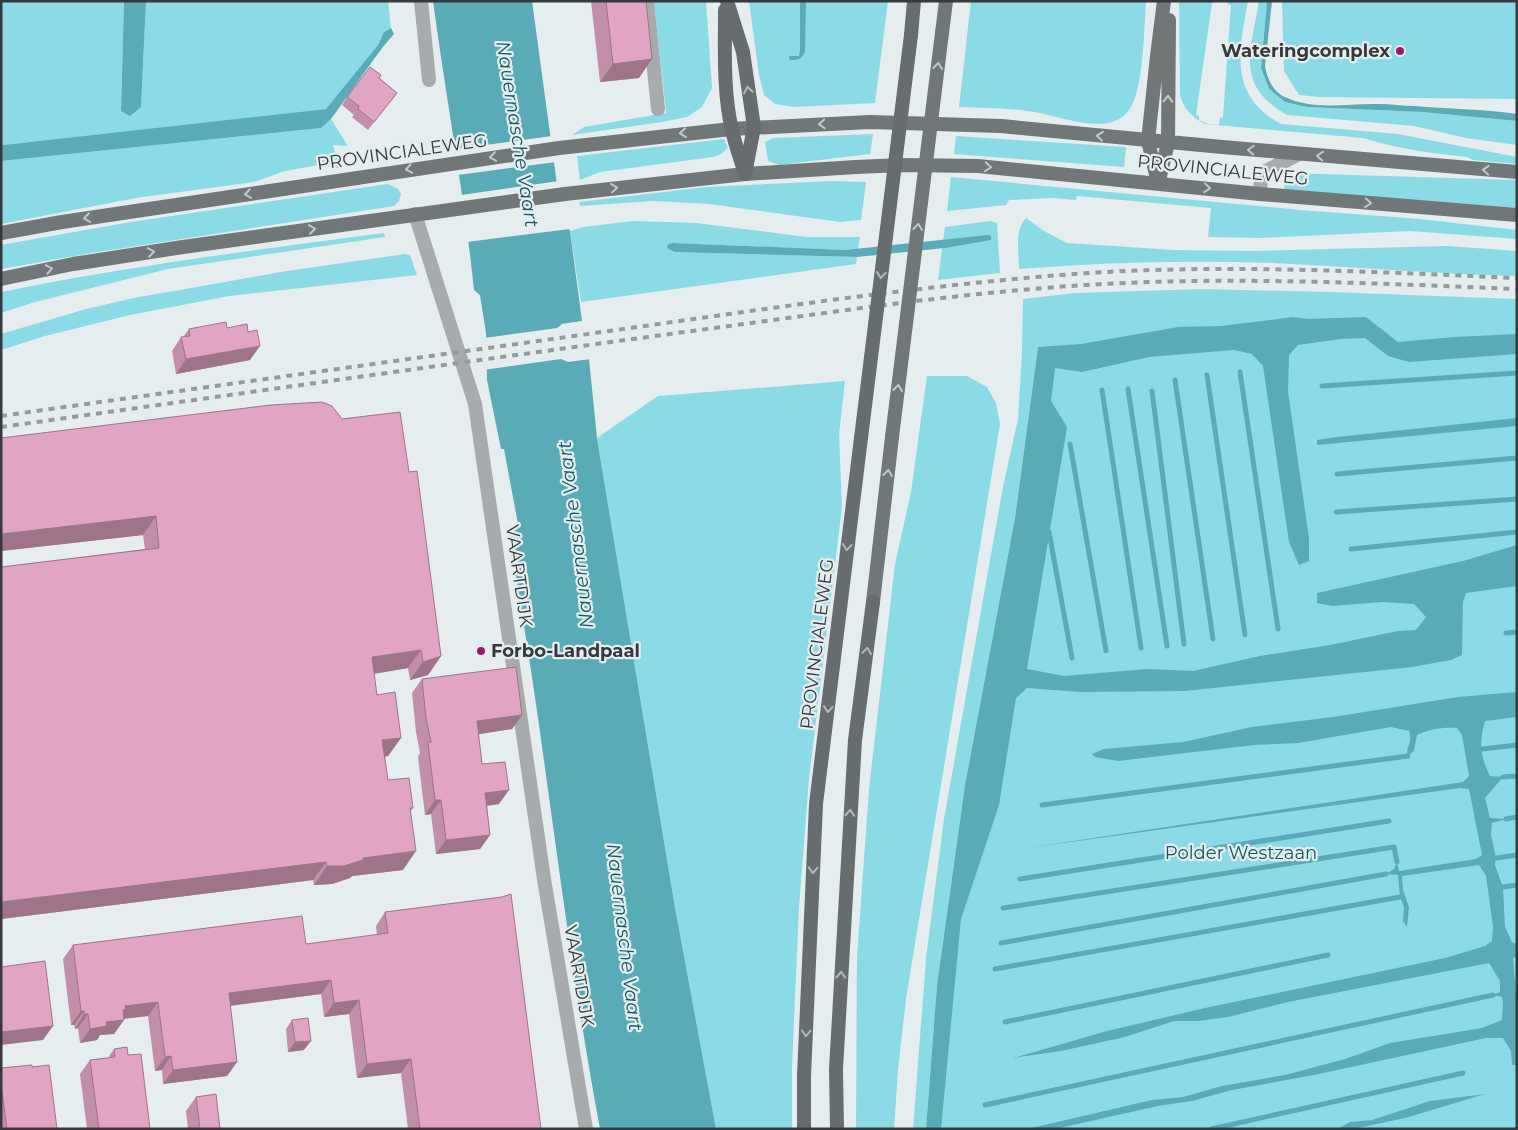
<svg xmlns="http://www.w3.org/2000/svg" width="1518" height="1130" font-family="Montserrat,sans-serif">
  <rect width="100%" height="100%" fill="#e5edee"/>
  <path fill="#8bdbe7" d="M1,1H124L121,111L141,107L146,1H388L391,28L384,32L378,45L327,109L3,145H1Z
    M654,1H706L712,88L702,107L687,117L662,122L572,135L584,127L666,113Z
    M749,1H888L875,103L794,107L775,104L764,95L759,75Z
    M971,1H1146C1144,27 1144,90 1129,110C1109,139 1056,114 1028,111C1005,108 982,108 959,107Z
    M1179,1H1215L1212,3L1196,115L1199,116V120L1208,124L1219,125L1220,118L1223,117L1231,5L1228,4V1H1248C1239,51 1228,95 1281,124L1398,134L1517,157V164L1473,160L1467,157C1432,153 1397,149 1363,138L1205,124C1192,117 1184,110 1180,95Z
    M1259,1H1267L1261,68L1269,89L1285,102L1307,107L1422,112L1517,121V145L1466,138L1414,126L1287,115C1234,85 1251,51 1259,1Z
    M1282,1H1517V99L1319,97L1299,95L1284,71Z
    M331,119L348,146L333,145L340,168L318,165L285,171L254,182L136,198L1,224V161L321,128Z
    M873,134L870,154L779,165L768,161L765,142L773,138Z
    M956,136L1126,147L1124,167L954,154Z
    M724,139L728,148L721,154L713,157L600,172L580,180L577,156Z
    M1286,173L1517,180V208L1284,190Z
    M951,177L1301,210L1420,219L1517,230V239L1410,231L1262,238L1208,237L1211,208L1077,196L1076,200L1053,198L1009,200L1006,205L947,211Z
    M831,181L866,182L861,220L840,222L709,204L654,201L580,206L579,202L706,187Z
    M388,184L398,189L401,194L399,201L394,206L92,253L1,269V245L6,244L131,222Z
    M1026,218L1044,231L1067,243L1174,250L1254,251L1447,246L1517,251V276C1436,274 1355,267 1274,263C1189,260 1104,262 1019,269C1019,252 1014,231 1026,218Z
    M634,221L696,223L807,237H860L858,249L845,250L671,243V251L674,252L857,257L856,264L581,302L570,231L583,227Z
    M990,221L997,223L1000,273L938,280L945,227Z
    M384,233L385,237L168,269L35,302L1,313V292C128,266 256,250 384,233Z
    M405,254L410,255L417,275L229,296L130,315L45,336L1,350V334L86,309L134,298L287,271Z
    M1203,289L1330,292L1517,299V1129H930L1012,569L1039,347H1038L1015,518L965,785L937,985L926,1129H913L926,958L944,819L1003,487L1018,419L1022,352L1023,299L1075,293Z
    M927,376H967L987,387L996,403L1000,424L906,999L898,1070L894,1129H856L857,957L869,789L895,564L911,492Z
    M845,381L839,435L842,507L809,779L799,907L792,1067V1129H716L674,902L597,438L658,396Z"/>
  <path fill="#59abb7" d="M124,1H146L141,107L130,116L121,111Z
    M433,1H532L560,207L570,231L582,321L562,324L568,361L589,359L597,438L674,902L716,1129H600C575,995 558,860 539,725C530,659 518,593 509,527L518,524L504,449H501L487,380L486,333L480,295L474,290C464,193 446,98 433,1Z
    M800,1H806L805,50C803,59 799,60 790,60L789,56H799L800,51Z
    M1267,1H1272L1265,66C1267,78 1273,92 1285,97C1314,111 1348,103 1379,104C1391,104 1402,106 1414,106C1448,109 1482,109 1517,114V121L1422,112L1307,107L1285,102L1269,89L1261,68Z
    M391,28L394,34L382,48L331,119L321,128L1,161V145H3L326,109L378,45L384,32Z
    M988,235L991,236V240L945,248L857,257L674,252L667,248L668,244L673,243L845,250Z
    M1293,317L1308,319L1366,317L1398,342L1454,337L1517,334V354L1409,362L1388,356L1365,338L1341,339L1298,345L1289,355L1288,391L1309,538V561L1299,565L1289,542L1263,366L1252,354L1234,350L1149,357L1082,372L1055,368L1051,401L1067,427L1027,669L1064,676L1147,669L1193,671L1260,656L1330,645L1398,631L1416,630L1426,617L1414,604L1382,602L1332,606L1317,603V593L1463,561L1517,545V586L1466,593L1463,602L1462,655L1451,660L1412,667L1185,691L1081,692L1027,688L1016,698L999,805L961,919L941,1129H926L937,985L965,785L1015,518L1038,347L1081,344L1178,327L1221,326Z
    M1517,418V426L1317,445V440L1337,437Z
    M1517,692V717L1485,721C1479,742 1480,756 1490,776L1503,777L1485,798L1490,818L1506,819L1492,823L1491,835L1496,858L1495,865L1503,887L1505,927L1512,942L1517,944V957L1513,958L1517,1009V1065H1512L1511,1051L1503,1038H1486L1314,1075L1232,1090L1192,1101L1158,1106L1055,1129H1027L1152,1100L1183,1097L1222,1086L1285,1075L1345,1059L1390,1043L1482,1028L1502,1020L1503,1004L1502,997L1493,995L1500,992V981L1489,963L1288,1002L1228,1017L1198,1021H1174L1125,1037L1061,1051L1013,1058L1107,1031L1205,1008L1445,958L1485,946L1492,941L1493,927L1486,876L1479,865L1402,876L1403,890L1409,907L1407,927L1403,921L1404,907L1400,897L1398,875L1386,874L1394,869L1397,862L1399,871L1476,859L1482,855L1469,789L1460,788L1027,848L1463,782L1469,776L1462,735L1457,728C1442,727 1430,729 1417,735L1414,751L1408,756C1405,747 1413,745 1409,731L1391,727L1298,743L1254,745L1118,761L1095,757L1092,754L1104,749L1183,742L1252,727L1333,717L1458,697Z
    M1485,1094L1405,1118L1353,1129H1337L1350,1122L1372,1120L1430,1101Z"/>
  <path fill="#e5edee" d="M552,136L556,162L458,175L455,149Z
    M559,181L563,206L569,220L570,229L467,242L461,195Z
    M584,321L582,323L565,326L570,359L589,357L591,359L568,362L561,359L483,370L484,338L557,328L562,324Z"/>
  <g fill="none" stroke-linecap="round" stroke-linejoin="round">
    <path stroke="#59abb7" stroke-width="5" d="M1240,372L1278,629
      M1207,375L1245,635
      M1175,380L1213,639
      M1322,386L1517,373
      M1128,389L1167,646
      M1102,390L1141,648
      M1152,391L1184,644
      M1070,444L1106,651
      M1337,474L1517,458
      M1336,512L1517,499
      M1049,532L1072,658
      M1351,549L1517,532
      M1506,633L1517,632
      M1482,749L1517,745
      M1503,777L1517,776
      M1042,805L1408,756
      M1506,819L1517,817
      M1496,858L1517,855
      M1020,879L1389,821
      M1503,887L1517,885
      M1003,908L1394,847L1397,862
      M1001,943L1386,874
      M995,969L1400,897
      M1005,1022L1328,955
      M985,1105L1493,995
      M1211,1129L1463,1073"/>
    <path stroke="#a8abac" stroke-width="14" d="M421,1L429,80
      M647,1L658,109
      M1260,194L1261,176L1264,172L1299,154
      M415,214L475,404L544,879L586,1129"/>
    <path stroke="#717677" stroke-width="14" d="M942,33L946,1
      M1159,180L1168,143L1169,20
      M1158,183L1148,141L1157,56L1164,1
      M1,233L62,222L559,148L731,129L870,122L1001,126L1222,147L1517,172
      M1,279L73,264L183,247L565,194L745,174L856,167L902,165L978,166L1260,194L1517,215
      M873,602L892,437"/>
    <path stroke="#676d6e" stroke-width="14" d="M727,1L743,52L754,127L745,174
      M725,10C725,48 723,93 732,130C735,144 740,157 744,171
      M911,35L914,1
      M804,1129V1076L816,804L861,438
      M837,1129L836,1069L855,740L873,602"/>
    <path stroke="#959a9b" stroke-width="4" stroke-dasharray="6 6" stroke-linecap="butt" d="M1,416C206,387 411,359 616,330C773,308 930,284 1088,273C1231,264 1374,272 1517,278
      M1,427C231,395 462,362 692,331C813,315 935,296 1057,287C1210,275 1364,283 1517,289"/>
    <path stroke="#717677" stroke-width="14" d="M892,437L942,33"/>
    <path stroke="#676d6e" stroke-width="14" d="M861,438L911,35"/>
  </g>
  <path fill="#c28ea8" d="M591,1H646L639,78L600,82Z
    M379,78L397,93L368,130L352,117L354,115L342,105L347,97Z
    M227,328L250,360L176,374L172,351L181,337H183L189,329Z
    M342,419L409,472L441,656L428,675L410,680L408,668L374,674L377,695L401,738L388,756L385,757L388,780L413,808L411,811L403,870L352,876L350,878L332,884L314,885L313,880L1,919V567L145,549L143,535L1,551Z
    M422,679L522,715L512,729L478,734L482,764L499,804L487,806L490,835L480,849L436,854L431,814L425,815L418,757L420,753L416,732L412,693Z
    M385,912L541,1129H408L401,1073L357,1078L349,1014L324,1017L321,994L230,1006L237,1062L227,1076L163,1084L162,1070L155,1071L148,1016L124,1019L114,1034L100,1035L97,1040L80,1043L78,1028L75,1029L74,1025H71L63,959L73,945L306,944L377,935L376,926Z
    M292,1020L304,1050L288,1052L286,1029Z
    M114,1049L128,1055L150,1129H87L80,1074L90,1060L108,1058Z
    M32,1067L57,1129H1V1068Z
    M196,1097L220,1129H188L186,1111Z"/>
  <path fill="#9e7488" d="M652,59L639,78L600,82L613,64Z
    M260,346L250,360L176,374L186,359Z
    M156,516L143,535L1,551V534Z
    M421,650L408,668L359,676L372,657Z
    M441,656L428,675L410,680L423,662Z
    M522,715L512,729L467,736L477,721Z
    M401,738L388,756L369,759L382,740Z
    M509,790L499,804L475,807L485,793Z
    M435,800H441L431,814L425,815Z
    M490,835L480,849L436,854L446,840Z
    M416,851L403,870L352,876L350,878L332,884L314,885L327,866L363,858Z
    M326,862L313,880L1,919V902Z
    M331,980L321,994L219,1007L229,993Z
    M359,1000L349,1014L324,1017L334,1003Z
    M158,1002L148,1016L119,1019L124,1020L114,1034L100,1035L97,1040L80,1043L90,1029L106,1022L125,1006Z
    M81,1011H84L74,1025H71Z
    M84,1014H88L78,1028L75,1029Z
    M53,1026L43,1040L1,1045V1032Z
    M311,1041L304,1050L288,1052L295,1042Z
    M171,1056L162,1070L155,1071L165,1057Z
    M411,1059L401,1073L357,1078L367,1064Z
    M237,1062L227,1076L163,1084L173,1070Z"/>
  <path fill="#e1a5c3" stroke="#9e7488" d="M606,1H646L652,59L613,64Z
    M370,67L381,75L379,78L397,93L374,122L358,109L359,106L347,97Z
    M226,322L227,328L247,324L248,332L257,330L260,346L186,359L181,337L190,336L189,329Z
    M322,402L332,406L342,419L400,412L409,472L417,471L441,656L423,662L421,650L372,657L377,695L395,692L401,738L382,740L388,780L409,778L413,808H410L416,851L363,858V860L344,866H327L326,862L1,902V567L159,548L156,516L1,534V438L271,405Z
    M516,667L522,715L477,721L482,764L505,762L509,790L485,793L490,835L446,840L441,800H435L428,743L431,742L426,718L422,679Z
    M511,894L541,1129H420L411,1059L367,1064L359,1000L334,1003L331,980L229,993L237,1062L173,1070L171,1056L165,1057L158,1002L125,1006L126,1009L123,1010L124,1020L106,1022L107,1026L90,1029L88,1014H84V1011H81L73,945L302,916L306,944L388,933L385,912L502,897Z
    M45,961L53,1026L1,1032V967Z
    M308,1018L311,1041L295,1042L292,1020Z
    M127,1047L128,1055L141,1054L150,1129H99L90,1060L115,1057L114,1049Z
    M32,1065V1067L49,1065L57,1129H7L1,1084V1068Z
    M216,1094L220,1129H200L196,1097Z"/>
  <defs><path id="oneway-chevron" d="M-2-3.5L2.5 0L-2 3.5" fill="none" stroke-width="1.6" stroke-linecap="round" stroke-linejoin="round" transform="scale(1.25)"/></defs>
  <g stroke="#c2c9ca">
    <use href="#oneway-chevron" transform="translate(938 66) rotate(-83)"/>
    <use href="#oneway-chevron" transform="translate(1168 99) rotate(-89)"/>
    <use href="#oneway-chevron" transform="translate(822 124) rotate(177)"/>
    <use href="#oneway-chevron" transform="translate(683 133) rotate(174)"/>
    <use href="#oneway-chevron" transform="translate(1100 136) rotate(-174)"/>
    <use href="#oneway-chevron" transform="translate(1251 150) rotate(-175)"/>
    <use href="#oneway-chevron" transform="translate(1320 156) rotate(-175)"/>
    <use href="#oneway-chevron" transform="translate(493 157) rotate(172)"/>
    <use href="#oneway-chevron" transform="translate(988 167) rotate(5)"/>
    <use href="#oneway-chevron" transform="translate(409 169) rotate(171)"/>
    <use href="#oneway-chevron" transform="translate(1486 170) rotate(-176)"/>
    <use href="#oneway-chevron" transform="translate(614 188) rotate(-6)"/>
    <use href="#oneway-chevron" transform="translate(1207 188) rotate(6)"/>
    <use href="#oneway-chevron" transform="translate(248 194) rotate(171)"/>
    <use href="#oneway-chevron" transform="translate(1368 203) rotate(5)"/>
    <use href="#oneway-chevron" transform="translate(87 218) rotate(172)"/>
    <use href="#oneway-chevron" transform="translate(918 227) rotate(-83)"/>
    <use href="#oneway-chevron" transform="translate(312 229) rotate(-8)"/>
    <use href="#oneway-chevron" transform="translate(151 252) rotate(-9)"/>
    <use href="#oneway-chevron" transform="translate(49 269) rotate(-11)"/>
    <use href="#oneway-chevron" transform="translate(898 388) rotate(-83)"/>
    <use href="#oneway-chevron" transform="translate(888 473) rotate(-83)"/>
  </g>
  <g stroke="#b3babb">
    <use href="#oneway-chevron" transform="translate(748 90) rotate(-99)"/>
    <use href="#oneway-chevron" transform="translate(881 275) rotate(97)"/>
    <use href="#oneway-chevron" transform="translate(847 547) rotate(97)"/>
    <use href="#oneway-chevron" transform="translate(867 651) rotate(-82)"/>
    <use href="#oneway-chevron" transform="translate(828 709) rotate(97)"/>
    <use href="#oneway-chevron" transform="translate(850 813) rotate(-87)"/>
    <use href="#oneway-chevron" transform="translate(813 870) rotate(93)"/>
    <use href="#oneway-chevron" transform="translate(841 975) rotate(-87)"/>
    <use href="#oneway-chevron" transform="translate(806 1033) rotate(93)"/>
  </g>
  <g fill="#9a186c" stroke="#e5edee" stroke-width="2">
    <circle cx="1400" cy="51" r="5"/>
    <circle cx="481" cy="651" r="5"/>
  </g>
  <g text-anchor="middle" stroke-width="4.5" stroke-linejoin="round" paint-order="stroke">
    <g font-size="18" font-weight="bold" fill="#363839" stroke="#e5edee" text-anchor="end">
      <text x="1390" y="57">Wateringcomplex</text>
      <text x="491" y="657" text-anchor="start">Forbo-Landpaal</text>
    </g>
    <g font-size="18" fill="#363839" stroke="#e5edee">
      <text transform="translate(402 152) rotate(-8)" y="6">PROVINCIALEWEG</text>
      <text transform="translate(1223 170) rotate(6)" y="6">PROVINCIALEWEG</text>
      <text transform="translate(519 576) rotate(82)" y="6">VAARTDIJK</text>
      <text transform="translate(817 644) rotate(-83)" y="6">PROVINCIALEWEG</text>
      <text transform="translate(579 976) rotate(80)" y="6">VAARTDIJK</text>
    </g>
    <g font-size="18" fill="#115861" stroke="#e5edee">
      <text x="1241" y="859">Polder Westzaan</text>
    </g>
    <g font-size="19" font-style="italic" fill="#155a63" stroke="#e5edee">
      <text transform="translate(518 134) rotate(81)" y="7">Nauernasche Vaart</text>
      <text transform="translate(575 535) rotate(-97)" y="7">Nauernasche Vaart</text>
      <text transform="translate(625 937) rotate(83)" y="7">Nauernasche Vaart</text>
    </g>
  </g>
  <rect width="1518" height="1130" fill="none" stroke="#363839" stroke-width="5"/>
</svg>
